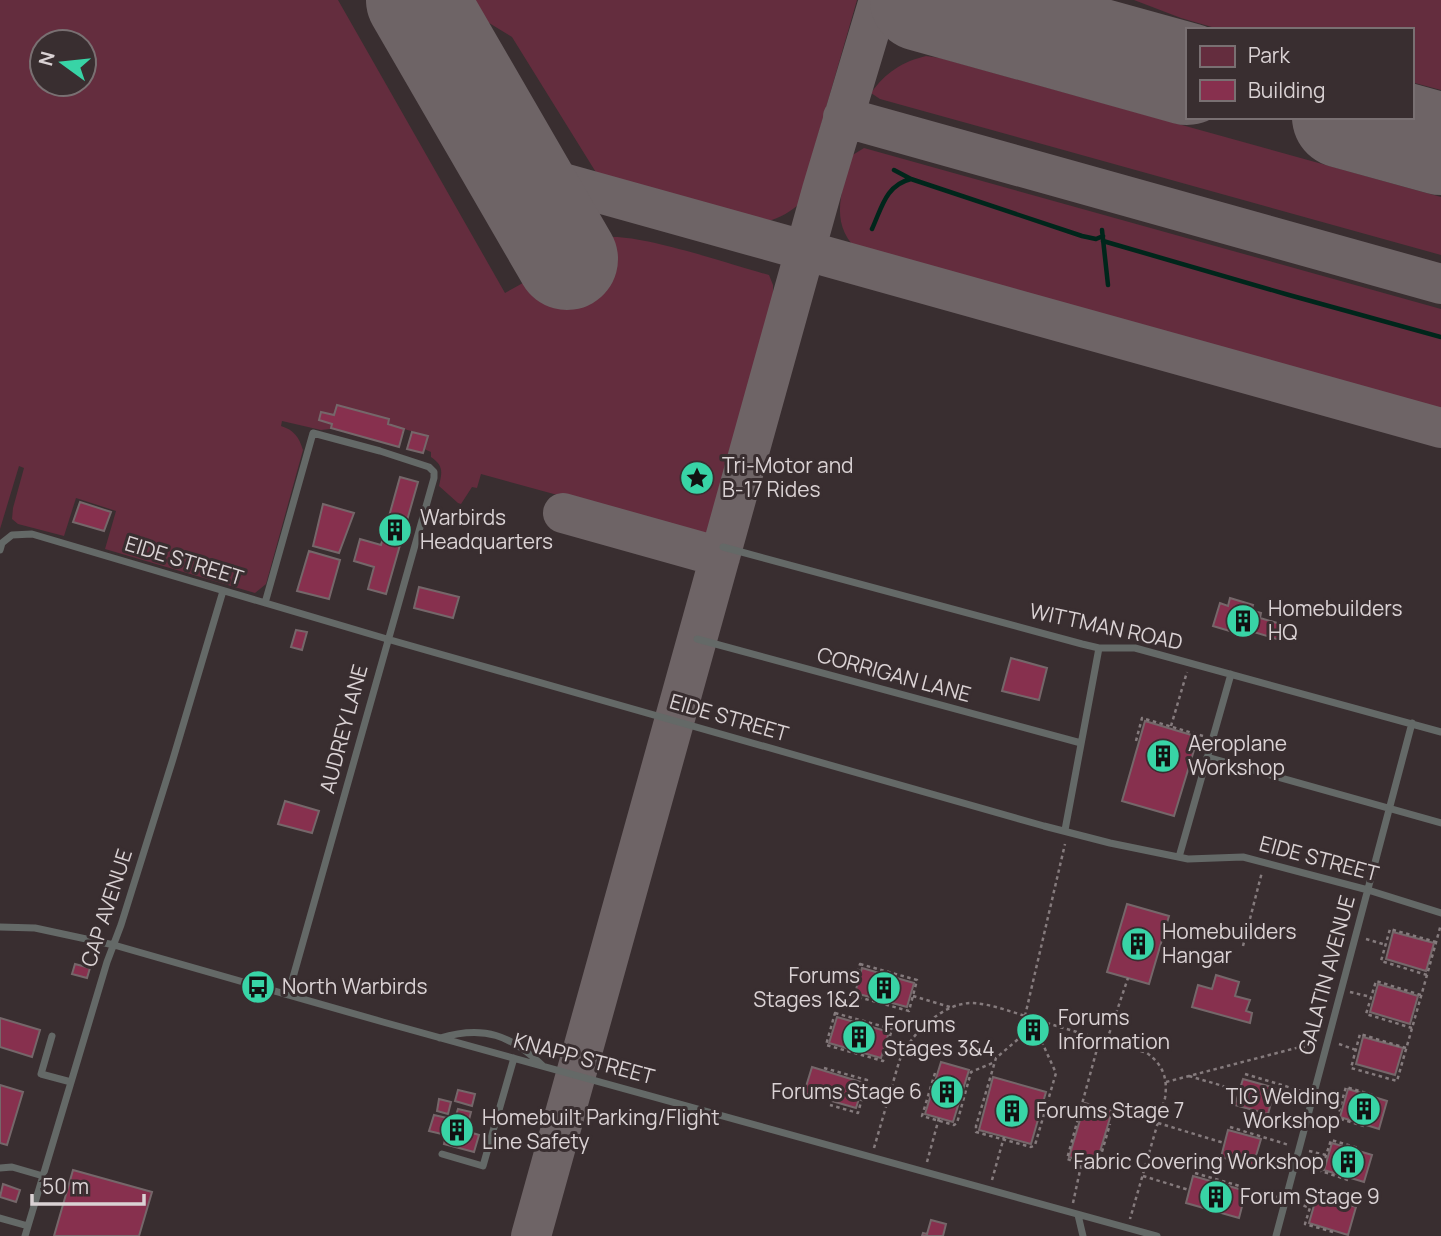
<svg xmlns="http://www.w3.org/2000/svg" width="1441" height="1236" font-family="Manrope,sans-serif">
  <rect width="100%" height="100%" fill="#392e30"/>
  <path fill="#642d3e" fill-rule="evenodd" d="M0,0H338L505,293L604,238C633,231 735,266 769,275L773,285V297L765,343L711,537L481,474L477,488L472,487L461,504L458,503L439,486C442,472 444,466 431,457V452L424,449L427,436L388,424L389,419L337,405L334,415L321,412L319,420L332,424L330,429L321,430L282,421L281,426C294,430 299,437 303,450L266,584L255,593L105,549L116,511L76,498L64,536L18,524L12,519L13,508L24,468L19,466L0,529ZM42,42H84V84H42Z
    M459,0H857L798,205C785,216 771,222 754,224L606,181L597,174L512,37L463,7Z
    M1134,0H1441V90L1411,82V30H1222L1181,18Z
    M926,56L940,58L1441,197V255L880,99L871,93C886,72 902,62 926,56Z
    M864,148L1441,309V416L862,254C827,225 842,193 851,156Z"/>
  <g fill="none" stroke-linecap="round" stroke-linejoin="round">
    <path stroke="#00261b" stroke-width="4.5" d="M894,170L911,179
      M872,229C882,207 886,185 911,179L1082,236L1096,239L1103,236
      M1102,230L1108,285
      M1103,241L1289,295L1441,337"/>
    <path stroke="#6e6466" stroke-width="40" d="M1024,0L1053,37
      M843,117L1441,284
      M500,144L523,170L563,183L1441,428
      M563,513L720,557
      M531,1236L822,190L879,0"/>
    <path stroke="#6e6466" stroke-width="102" d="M417,0L567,259
      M921,0L1187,74
      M1343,117L1441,144"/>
  </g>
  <path fill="#87304e" stroke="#75676a" stroke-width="2" d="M337,405L389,419L388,424L404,429L399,447L331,428L332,424L319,420L321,412L334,415Z
    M412,432L428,436L423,453L407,449Z
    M400,477L418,482L386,594L368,589L374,567L354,561L360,539L381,545Z
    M80,502L111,512L104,531L73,522Z
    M323,504L354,513L339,553L313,546Z
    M309,551L340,560L329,599L297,591Z
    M419,587L459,597L453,618L414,608Z
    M1230,598L1253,605L1250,614L1253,615L1254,611L1261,613L1260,618L1284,625L1280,640L1244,629L1243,635L1213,626L1220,603L1228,606Z
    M296,630L307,632L302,650L291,647Z
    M1011,658L1047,668L1039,700L1002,691Z
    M1145,721L1198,737L1174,816L1122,801Z
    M285,801L319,811L312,833L278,824Z
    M1127,904L1169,916L1149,984L1107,972Z
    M1393,932L1434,943L1426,971L1386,959Z
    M75,964L90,968L87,978L72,974Z
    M862,968L914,983L907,1007L855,993Z
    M1216,975L1239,982L1235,996L1250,1000L1246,1011L1252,1013L1250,1023L1192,1007L1198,985L1212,989Z
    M1378,984L1418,996L1410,1024L1370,1012Z
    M837,1017L889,1032L881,1058L829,1043Z
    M0,1018L40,1030L32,1057L0,1047Z
    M1022 1030a11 11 0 1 1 22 0a11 11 0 1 1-22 0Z
    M1363,1037L1403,1048L1395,1075L1356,1064Z
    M941,1062L969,1070L953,1122L925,1114Z
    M812,1067L864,1083L856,1108L804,1093Z
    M993,1077L1046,1092L1031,1144L979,1130Z
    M1243,1079L1275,1088L1268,1114L1235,1105Z
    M0,1085L23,1092L7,1145L0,1143Z
    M1348,1089L1387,1101L1379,1129L1340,1117Z
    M458,1090L475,1094L472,1106L455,1101Z
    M439,1099L451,1102L448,1114L437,1111Z
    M1085,1103L1112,1111L1096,1165L1069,1157Z
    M458,1109L471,1112L466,1131L479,1135L474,1152L444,1144L448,1127L452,1128Z
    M434,1115L447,1118L442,1134L429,1131Z
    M1228,1130L1261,1139L1253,1166L1221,1157Z
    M1332,1143L1372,1155L1364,1182L1324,1170Z
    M73,1170L152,1192L139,1236H54Z
    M1193,1176L1246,1191L1239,1218L1186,1203Z
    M3,1184L20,1190L16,1202L0,1197Z
    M1317,1195L1356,1207L1348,1235L1309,1223Z
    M931,1220L946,1224L943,1236H922L923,1233L927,1234Z"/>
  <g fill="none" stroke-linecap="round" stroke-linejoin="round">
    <path stroke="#857b7d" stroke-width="2.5" stroke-dasharray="3.5 3.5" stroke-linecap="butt" d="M1171,726L1187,672
      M1136,741L1142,718L1203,736
      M1366,939L1386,945
      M1243,946L1262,872
      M860,964L917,980L909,1011L851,995Z
      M1427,975L1381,961L1390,929L1436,942
      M1350,992L1371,997
      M913,996L953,1008
      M835,1013L892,1029L883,1061L826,1045Z
      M1025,1016L1065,844
      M1040,1021L1147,1053C1163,1065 1168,1078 1165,1098L1130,1219
      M1412,1028L1366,1014L1376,981L1421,995
      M1023,1035L996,1058L976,1126V1132L1031,1147L1035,1145L1056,1073L1040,1038
      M1100,1038L1067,1159L1097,1169L1110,1124
      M1107,1040L1128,978
      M1339,1044L1356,1050
      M887,1045L903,1049
      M1406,1048L1360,1034L1351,1068L1397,1081C1412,1028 1427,976 1441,924
      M824,1068L867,1080L858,1113L830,1105
      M935,1073L922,1116L954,1125L957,1123L971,1072L995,1062
      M1245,1074L1305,1092
      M1189,1076L1240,1091
      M1166,1082L1300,1047H1309
      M863,1095L887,1102
      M1325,1098L1342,1103
      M1158,1123L1224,1143
      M1364,1126L1337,1118L1346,1087L1373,1095
      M1230,1127L1289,1145
      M874,1148L899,1062C909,1035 943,1002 973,1003C992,1004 1014,1013 1032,1018
      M1309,1151L1326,1155
      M927,1162L939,1118
      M1195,1173L1277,1197
      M1143,1176L1189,1190
      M992,1180L1004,1137
      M1348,1180L1321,1171L1331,1140L1358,1148
      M1073,1203L1082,1161
      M1297,1203L1310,1208
      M1333,1232L1305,1224L1315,1191L1343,1199"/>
    <path stroke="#646967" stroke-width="7" d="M723,547L1082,644L1099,648H1135L1441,732
      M0,550L2,543L12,535L32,534L387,639L1044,826L1110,843L1188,859L1243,857L1368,890L1441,913
      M265,603L313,433L380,451L429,467L434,472V478L288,995
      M697,639L1081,743
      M1207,757L1441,823
      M1065,830L1099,648
      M1179,857L1231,674
      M0,927L35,928L114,945L383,1022L1157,1236
      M52,1036L41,1074L71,1082
      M440,1038C484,1025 511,1035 543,1066
      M442,1154L483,1166L514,1058
      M0,1168L12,1167L43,1176
      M1078,1215L1083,1236
      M0,1218L28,1226
      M25,1236L107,962L121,925L173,759L223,591
      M1276,1236L1412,723"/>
  </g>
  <defs>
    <g id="sight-disc" transform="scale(1.75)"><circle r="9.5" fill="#38d4a6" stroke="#392e30"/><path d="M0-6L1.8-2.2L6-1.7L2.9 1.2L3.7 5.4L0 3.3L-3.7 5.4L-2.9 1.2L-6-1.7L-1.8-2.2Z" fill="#111"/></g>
    <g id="building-disc" transform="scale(1.75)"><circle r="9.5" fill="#38d4a6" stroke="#392e30"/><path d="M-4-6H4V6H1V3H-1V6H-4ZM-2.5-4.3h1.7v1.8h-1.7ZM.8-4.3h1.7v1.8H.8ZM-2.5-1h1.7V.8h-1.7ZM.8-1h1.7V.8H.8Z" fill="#111"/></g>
    <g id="bus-disc" transform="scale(1.75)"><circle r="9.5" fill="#38d4a6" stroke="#392e30"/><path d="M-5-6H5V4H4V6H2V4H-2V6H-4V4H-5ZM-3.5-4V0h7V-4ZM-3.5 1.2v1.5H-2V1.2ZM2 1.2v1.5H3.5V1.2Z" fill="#111"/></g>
  </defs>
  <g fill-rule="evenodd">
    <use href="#sight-disc" x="697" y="478"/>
    <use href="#building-disc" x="395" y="530"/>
    <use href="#building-disc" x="1243" y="621"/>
    <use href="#building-disc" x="1163" y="756"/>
    <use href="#building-disc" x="1138" y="944"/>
    <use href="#bus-disc" x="258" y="987"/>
    <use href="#building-disc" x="884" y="988"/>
    <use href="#building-disc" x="1033" y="1030"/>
    <use href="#building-disc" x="859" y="1037"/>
    <use href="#building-disc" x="947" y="1092"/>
    <use href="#building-disc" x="1364" y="1109"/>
    <use href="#building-disc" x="1012" y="1111"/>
    <use href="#building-disc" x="457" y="1130"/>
    <use href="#building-disc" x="1348" y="1162"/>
    <use href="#building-disc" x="1216" y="1197"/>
  </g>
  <g text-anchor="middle" stroke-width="6" stroke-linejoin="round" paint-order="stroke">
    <g font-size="21" fill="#dad2d4" stroke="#392e30" text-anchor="start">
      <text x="722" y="473">Tri-Motor and<tspan x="722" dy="24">B-17 Rides</tspan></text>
      <text x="420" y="525">Warbirds<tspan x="420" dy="24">Headquarters</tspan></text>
      <text x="1268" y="616">Homebuilders<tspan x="1268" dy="24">HQ</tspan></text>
      <text x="1188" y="751">Aeroplane<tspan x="1188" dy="24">Workshop</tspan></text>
      <text x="1162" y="939">Homebuilders<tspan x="1162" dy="24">Hangar</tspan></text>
      <text x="860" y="983" text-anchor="end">Forums<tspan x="860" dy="24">Stages 1&amp;2</tspan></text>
      <text x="282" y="994">North Warbirds</text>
      <text x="1058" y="1025">Forums<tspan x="1058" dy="24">Information</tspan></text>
      <text x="884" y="1032">Forums<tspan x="884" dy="24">Stages 3&amp;4</tspan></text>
      <text x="922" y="1099" text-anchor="end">Forums Stage 6</text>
      <text x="1340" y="1104" text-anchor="end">TIG Welding<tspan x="1340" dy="24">Workshop</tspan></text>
      <text x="1036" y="1118">Forums Stage 7</text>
      <text x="482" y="1125">Homebuilt Parking/Flight<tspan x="482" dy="24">Line Safety</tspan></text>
      <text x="1324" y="1169" text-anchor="end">Fabric Covering Workshop</text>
      <text x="1240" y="1204">Forum Stage 9</text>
    </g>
    <g font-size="21" fill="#dad2d4" stroke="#392e30">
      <text transform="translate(184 561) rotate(17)" y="7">EIDE STREET</text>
      <text transform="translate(1106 627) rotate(12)" y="7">WITTMAN ROAD</text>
      <text transform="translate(894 675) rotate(15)" y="7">CORRIGAN LANE</text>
      <text transform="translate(729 718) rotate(16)" y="7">EIDE STREET</text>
      <text transform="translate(344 729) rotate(-75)" y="7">AUDREY LANE</text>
      <text transform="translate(1319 859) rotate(15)" y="7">EIDE STREET</text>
      <text transform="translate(107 908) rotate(-72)" y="7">CAP AVENUE</text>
      <text transform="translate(1327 975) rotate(-75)" y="7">GALATIN AVENUE</text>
      <text transform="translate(584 1059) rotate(15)" y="7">KNAPP STREET</text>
    </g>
  </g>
  <rect x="1186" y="28" width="228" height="91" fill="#392e30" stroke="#797072" stroke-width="2"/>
  <rect x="1200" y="46" width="35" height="21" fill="#642d3e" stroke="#797072" stroke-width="2"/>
  <text x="1248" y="63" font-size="21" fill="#dad2d4">Park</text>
  <rect x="1200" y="80" width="35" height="21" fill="#87304e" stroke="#797072" stroke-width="2"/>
  <text x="1248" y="98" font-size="21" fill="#dad2d4">Building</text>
  <g transform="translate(63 63) rotate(285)"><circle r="33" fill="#392e30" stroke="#797072" stroke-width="2"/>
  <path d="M0-5L12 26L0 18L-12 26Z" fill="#38d4a6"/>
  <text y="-10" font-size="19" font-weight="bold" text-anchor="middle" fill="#dad2d4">N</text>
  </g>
  <path d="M32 1194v10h112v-10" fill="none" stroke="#dad2d4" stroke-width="3.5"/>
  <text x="42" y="1194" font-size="21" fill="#dad2d4" stroke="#392e30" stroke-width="5" paint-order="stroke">50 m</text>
</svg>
